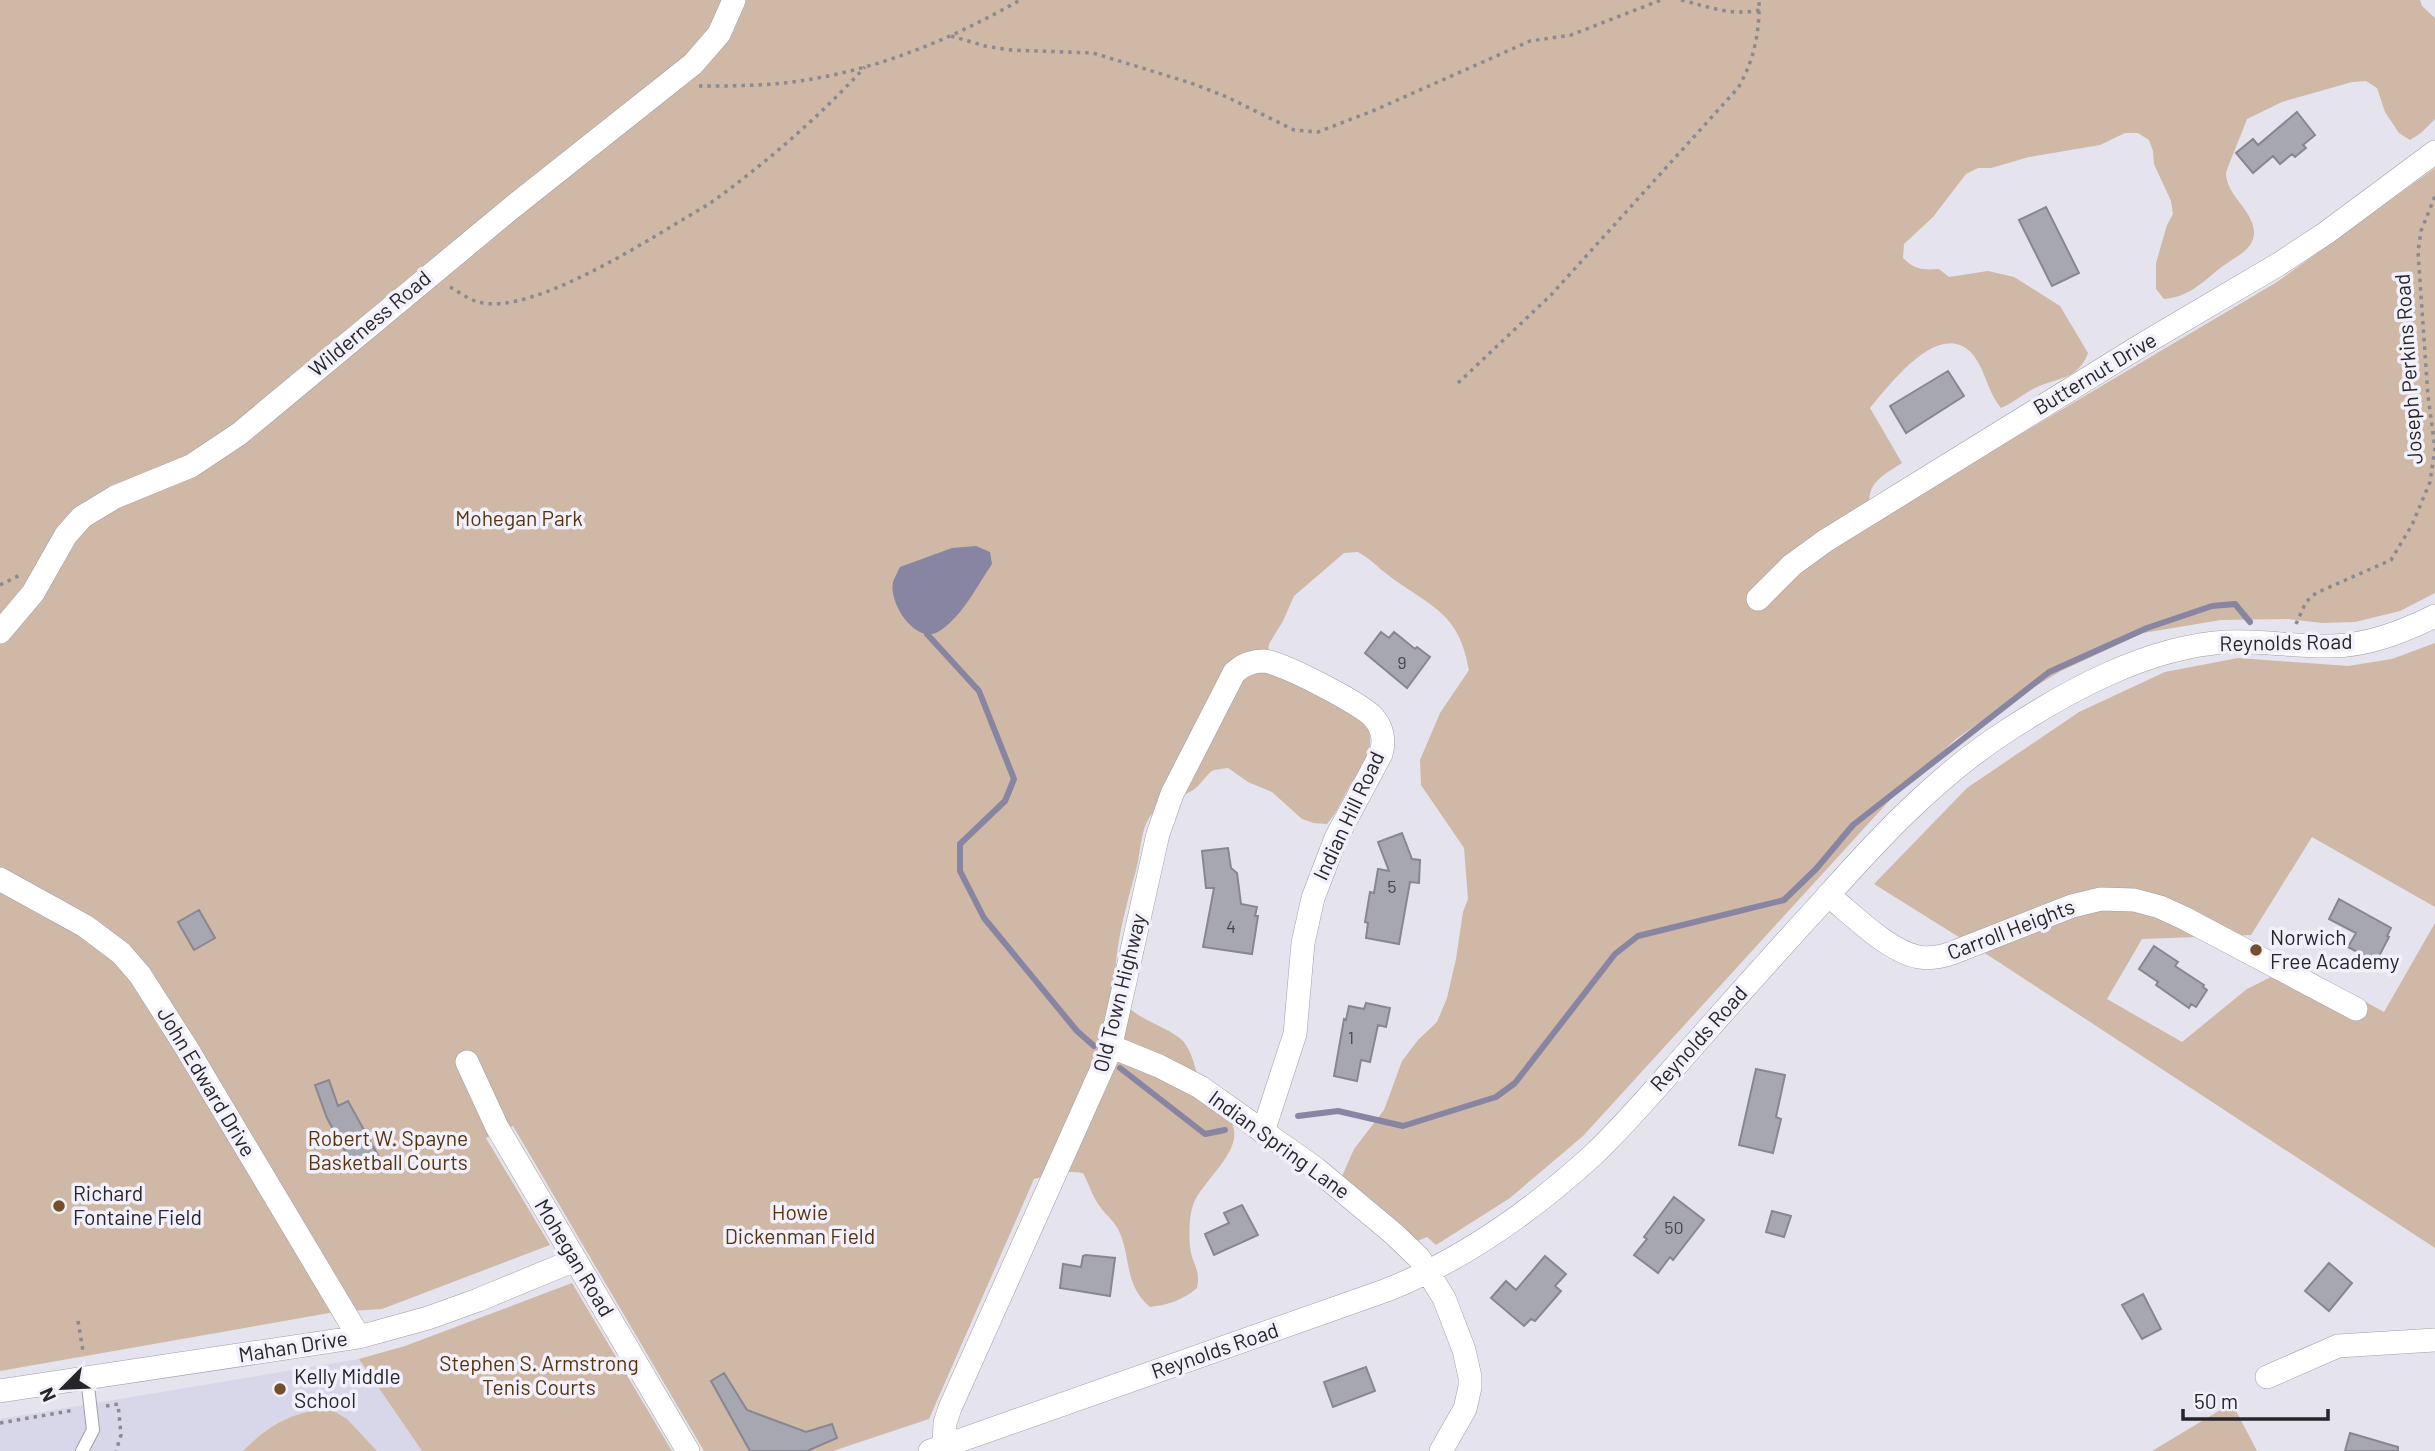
<svg xmlns="http://www.w3.org/2000/svg" width="2435" height="1451" font-family="Barlow,sans-serif">
  <rect width="100%" height="100%" fill="#e4e3ee"/>
  <path fill="#d8d7e9" d="M359,1359L422,1451H0V1419Z"/>
  <path fill="#cfb8a5" d="M0,0H2420L2422,6L2435,18V119L2421,133L2410,140L2399,133L2385,112L2377,88L2366,81L2352,82L2282,102L2247,119C2244,128 2226,170 2226,174C2227,196 2252,209 2254,231C2255,251 2232,258 2219,269C2202,283 2188,297 2164,299L2156,289V263L2167,225L2173,214L2171,201L2154,164L2153,151L2149,140L2138,133H2125L2100,145L2029,157L1991,168H1978L1966,174L1933,217L1904,244L1903,258C1915,270 1923,270 1939,269L1949,277L1988,271L2014,277L2060,306L2088,353C2078,380 2058,377 2035,388C2023,394 2013,403 2001,408C1988,393 1986,372 1974,356C1942,315 1890,384 1870,408L1902,463C1873,481 1864,487 1872,522L2277,282L2435,168V593L2400,611L2355,622L2322,623L2288,619L2221,620L2143,633L2061,671L2012,700L1956,739L1889,801L1583,1136L1510,1198L1436,1245L1427,1237L1405,1246L1339,1200L1343,1174L1354,1149L1384,1110L1402,1061L1418,1040L1437,1022L1447,998L1456,959L1463,912L1468,899L1464,848L1421,785L1420,760L1440,713L1469,670C1459,611 1430,607 1388,575C1378,567 1369,558 1358,552L1344,553L1294,596L1283,621L1269,644L1267,658L1367,716C1375,757 1367,756 1348,789C1341,801 1337,813 1327,824L1314,823L1302,819L1272,792L1248,782L1228,768C1223,769 1216,769 1212,771C1205,776 1201,785 1193,790C1180,799 1163,802 1152,814C1140,828 1141,853 1136,870C1129,896 1107,971 1119,995C1130,1019 1167,1025 1183,1041C1197,1057 1197,1089 1210,1105C1215,1111 1226,1115 1231,1122C1247,1149 1201,1181 1193,1205C1189,1216 1189,1236 1190,1247C1192,1265 1201,1268 1197,1288C1183,1300 1168,1305 1150,1307C1123,1284 1132,1257 1118,1229C1113,1220 1106,1215 1101,1208C1093,1198 1089,1184 1083,1173C1066,1170 1052,1174 1034,1179L929,1419L833,1451H704L513,1126L486,1138L550,1245L382,1309L335,1312L0,1371Z
    M2435,643V907L2312,837L2251,935L2142,939L2107,999L2182,1042L2247,989L2297,964L2384,1012L2435,923V1248L1994,959L1874,884L1967,788L2079,712L2165,672L2238,658L2348,666L2392,659Z
    M572,1283L672,1451H422L359,1359L405,1346Z
    M2232,1403L2257,1451H2152Z
    M330,1409L347,1419L377,1451H243C269,1425 293,1411 330,1409Z"/>
  <path fill="#8785a1" d="M976,546L990,552L992,564C977,586 963,615 941,630C917,648 888,603 893,582C895,577 898,571 900,567L952,548Z"/>
  <g fill="none" stroke-linecap="round" stroke-linejoin="round">
    <path stroke="#8785a1" stroke-width="6" d="M927,634L979,691L1014,779L1005,801L960,844V871L984,918L1077,1031L1094,1046
      M1120,1068L1205,1134L1225,1130
      M1298,1116L1338,1111L1403,1126L1496,1097L1515,1083L1615,954L1638,936L1784,900L1816,869L1853,825L2049,672L2147,628L2212,606L2235,604L2250,622"/>
  </g>
  <path fill="#a7a7b1" stroke="#888791" stroke-width="2" d="M2297,112L2315,135L2303,145L2306,148L2295,157L2292,154L2280,164L2273,156L2253,173L2236,153L2253,139L2258,145Z
    M2046,207L2079,273L2052,286L2019,220Z
    M1948,371L1964,396L1906,433L1890,406Z
    M1381,632L1389,638L1394,632L1415,649L1417,647L1430,657L1407,688L1365,653Z
    M1402,833L1412,859L1420,860L1419,883L1410,882L1399,944L1366,938L1368,923L1365,922L1370,892L1374,893L1378,869L1389,871L1378,842Z
    M1228,848L1231,868L1237,873L1241,904L1257,907L1255,916H1258L1252,954L1203,947L1214,888H1206L1202,851Z
    M2339,899L2391,928L2387,936L2389,937L2376,962L2348,947L2356,933L2329,919Z
    M199,910L215,938L194,950L178,922Z
    M2154,946L2178,962L2175,966L2204,985L2203,987L2207,990L2196,1007L2191,1004L2189,1008L2156,985L2158,982L2139,969Z
    M1366,1003L1390,1008L1386,1027L1378,1025L1370,1062L1361,1060L1357,1081L1334,1076L1344,1019L1346,1020L1349,1006L1364,1009Z
    M1756,1069L1785,1075L1776,1117L1781,1119L1773,1153L1739,1145Z
    M329,1080L338,1106L348,1101L379,1157L355,1170L327,1118L315,1085Z
    M1674,1197L1704,1220L1673,1260L1670,1257L1658,1273L1634,1255L1647,1239L1644,1237Z
    M1242,1205L1258,1235L1214,1255L1205,1234L1229,1223L1224,1213Z
    M1772,1211L1791,1216L1784,1237L1766,1232Z
    M1086,1255L1115,1258L1110,1296L1060,1288L1063,1264L1081,1267L1083,1256Z
    M1545,1256L1566,1274L1555,1286L1561,1291L1535,1321L1531,1319L1524,1326L1491,1298L1506,1281L1516,1290Z
    M2329,1263L2352,1283L2329,1311L2305,1291Z
    M2143,1294L2161,1329L2142,1339L2122,1305Z
    M1366,1367L1375,1391L1333,1407L1324,1382Z
    M724,1373L747,1410L806,1432L832,1424L837,1438L807,1451H750L711,1381Z
    M2350,1433L2398,1447V1451H2345Z"/>
  <g fill="none" stroke-linecap="round" stroke-linejoin="round">
    <g stroke="#9e9ea8" stroke-width="14">
      <path id="lane" d="M82,1451L93,1430L87,1377"/>
    </g>
    <g stroke="#9e9ea8" stroke-width="24">
      <path id="street" d="M1758,599L1792,565L1825,541L2145,343L2279,264L2326,233L2435,152
        M0,632L33,593L66,535L82,517L115,497L191,466L239,434L509,210L693,64L719,34L734,0
        M0,879L85,926L121,953L140,975L186,1047L359,1337
        M1828,895C1852,914 1889,952 1919,957C1931,959 1941,957 1952,953L2072,906L2101,899L2134,900L2160,907L2184,918L2356,1009
        M1110,1046L1159,1066L1200,1087L1315,1168L1394,1234L1419,1258L1444,1298L1464,1350L1470,1377V1387L1465,1409L1441,1451
        M467,1062L497,1127L688,1451
        M2267,1377L2338,1346L2435,1340
        M0,1391L359,1337L428,1318L478,1300L575,1260
        M944,1446L945,1423L950,1408L1109,1053L1158,834L1172,794L1234,673C1242,665 1252,661 1264,661C1281,662 1364,705 1374,718C1383,729 1385,740 1381,754L1336,838L1313,898L1303,943L1295,1034L1263,1132
        M930,1451L1387,1290C1462,1260 1533,1210 1593,1155C1629,1121 1661,1082 1694,1045C1737,996 1780,948 1824,900C1878,839 1936,777 2005,732C2069,690 2147,647 2226,642C2261,640 2295,647 2330,646C2367,646 2402,632 2435,616"/>
    </g>
    <path stroke="#8b8a91" stroke-width="3.5" stroke-dasharray="3.5 5" stroke-linecap="butt" d="M1681,0C1710,7 1730,16 1760,10
      M951,36L985,46L1010,50L1093,53L1191,83L1227,97L1294,130L1318,132L1375,110L1530,41L1571,35L1661,0
      M699,86C734,86 771,86 806,80C882,68 954,38 1020,0
      M450,287C459,292 468,299 478,302C535,317 658,233 709,204C765,164 818,118 865,67
      M1458,383L1551,295L1738,88C1754,61 1760,31 1759,0
      M0,585L20,575
      M2296,624L2306,602L2316,593L2391,560L2412,525L2430,482L2435,448L2428,396L2418,252L2421,231L2435,196
      M78,1321L83,1351
      M106,1406L118,1404L121,1435L116,1451
      M0,1423L75,1410"/>
    <use href="#lane" stroke="#fff" stroke-width="12"/>
    <use href="#street" stroke="#fff" stroke-width="23"/>
  </g>
  <g fill="#754f2b" stroke="#f1f0fb" stroke-width="2.5">
    <circle cx="2256" cy="950" r="7"/>
    <circle cx="59" cy="1206" r="7"/>
    <circle cx="280" cy="1389" r="7"/>
  </g>
  <g text-anchor="middle" stroke-width="7" stroke-linejoin="round" paint-order="stroke">
    <g font-size="18" fill="#46464b">
      <text x="1402" y="669">9</text>
      <text x="1392" y="893">5</text>
      <text x="1231" y="933">4</text>
      <text x="1351" y="1044">1</text>
      <text x="1674" y="1234">50</text>
    </g>
    <g font-size="21" fill="#262529" stroke="#f1f0fb">
      <text transform="translate(370 324) rotate(-40)" y="7">Wilderness Road</text>
      <text transform="translate(2409 369) rotate(-94)" y="7">Joseph Perkins Road</text>
      <text transform="translate(2095 374) rotate(-31)" y="7">Butternut Drive</text>
      <text transform="translate(2286 643) rotate(-1)" y="7">Reynolds Road</text>
      <text transform="translate(1349 816) rotate(-65)" y="7">Indian Hill Road</text>
      <text transform="translate(2011 930) rotate(-21)" y="7">Carroll Heights</text>
      <text transform="translate(1120 993) rotate(-76)" y="7">Old Town Highway</text>
      <text transform="translate(1699 1039) rotate(-48)" y="7">Reynolds Road</text>
      <text transform="translate(206 1082) rotate(59)" y="7">John Edward Drive</text>
      <text transform="translate(1279 1145) rotate(36)" y="7">Indian Spring Lane</text>
      <text transform="translate(574 1258) rotate(59)" y="7">Mohegan Road</text>
      <text transform="translate(293 1347) rotate(-9)" y="7">Mahan Drive</text>
      <text transform="translate(1215 1351) rotate(-19)" y="7">Reynolds Road</text>
    </g>
    <g font-size="21" fill="#58340e" stroke="#f1f0fb">
      <text x="519" y="526">Mohegan Park</text>
      <text x="388" y="1146">Robert W. Spayne<tspan x="388" dy="24">Basketball Courts</tspan></text>
      <text x="800" y="1220">Howie<tspan x="800" dy="24">Dickenman Field</tspan></text>
      <text x="539" y="1371">Stephen S. Armstrong<tspan x="539" dy="24">Tenis Courts</tspan></text>
    </g>
    <g font-size="21" fill="#262529" stroke="#f1f0fb" text-anchor="start">
      <text x="2270" y="945">Norwich<tspan x="2270" dy="24">Free Academy</tspan></text>
      <text x="73" y="1201">Richard<tspan x="73" dy="24">Fontaine Field</tspan></text>
      <text x="294" y="1384">Kelly Middle<tspan x="294" dy="24">School</tspan></text>
    </g>
  </g>
  <g transform="translate(63 1388) rotate(246)" stroke="#f1f0fb" stroke-width="5" paint-order="stroke">
  <path d="M0-5L12 26L0 18L-12 26Z" fill="#262529"/>
  <text y="-10" font-size="19" font-weight="bold" text-anchor="middle" fill="#262529">N</text>
  </g>
  <path d="M2183 1409v10h145v-10" fill="none" stroke="#262529" stroke-width="3.5"/>
  <text x="2194" y="1409" font-size="21" fill="#262529" stroke="#f1f0fb" stroke-width="5" paint-order="stroke">50 m</text>
</svg>
